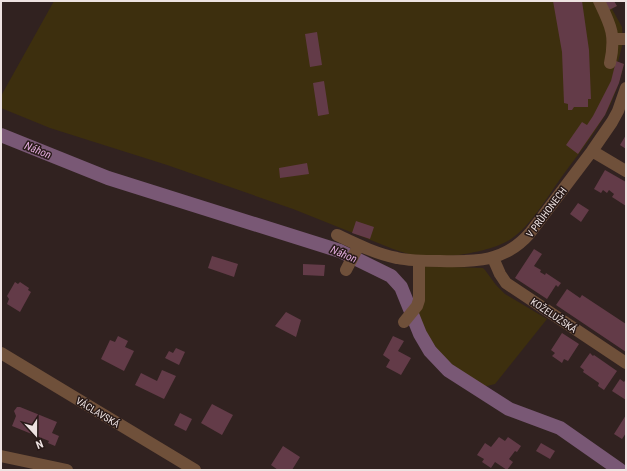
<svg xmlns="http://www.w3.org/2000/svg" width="627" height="471" font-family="'Roboto Condensed',sans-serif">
  <rect width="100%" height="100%" fill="#312220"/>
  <path fill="#3d2f0e" d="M54,1H614L617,6L612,9L622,27L623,42L618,62L624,64C620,81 614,99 605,115C593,136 577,156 563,175C549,194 531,226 511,239C491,252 444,259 420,256C410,255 402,252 393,249L293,209L167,165L50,128L1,108V96Z
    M424,266L483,268L485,270L496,285L505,294L547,319L495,384L483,387L452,367L432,346L423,329L417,313Z"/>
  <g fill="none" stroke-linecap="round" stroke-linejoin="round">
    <path stroke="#795875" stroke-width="14" d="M1,135L108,178L340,251L391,276L401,287L420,334L430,351L448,370L509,409L560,428L620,470"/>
  </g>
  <path fill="#633b48" d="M553,1H582L589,50L591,99H588V107H574L572,110H568V104L564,103L562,52Z
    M604,1H614L617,6L609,10Z
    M317,32L322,65L310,67L305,34Z
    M616,61L624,64L619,83L605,115L578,154L566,145L582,122L587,125L593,116L611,81Z
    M324,81L329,114L318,116L313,83Z
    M626,135V149L620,145Z
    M307,163L309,174L280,178L279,168Z
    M605,170L626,182V206L612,197L614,194L609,190L607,193L603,190L601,193L594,189Z
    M578,203L589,210L581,222L570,214Z
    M356,221L374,227L370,239L352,233Z
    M534,249L542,254L534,266L541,270L540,272L545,275L546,273L561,283L558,287L556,285L547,299L515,278Z
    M212,256L238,264L234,277L208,268Z
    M303,264L325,265L324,276L303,275Z
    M15,282L18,284L20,282L29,288L28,290L31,292L20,312L7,304L9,299L7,296Z
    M567,289L580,298L582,295L626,324V352L556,305Z
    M286,312L301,320L296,337L275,326Z
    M562,333L579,344L568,361L564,359L562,363L552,356L555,353L551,350Z
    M118,336L128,341L125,347L134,351L124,371L101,359L110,340L115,342Z
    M393,336L404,341L398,351L411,358L401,375L386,367L390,360L383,355Z
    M176,348L185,352L179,365L165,358L169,351L173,353Z
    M590,353L593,356L594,355L617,371L604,390L598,386L599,383L583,372L584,370L580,367Z
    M162,370L176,376L164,399L135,385L141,373L157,381Z
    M620,379L624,382L626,379V400L612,391Z
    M212,404L233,415L222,435L201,423Z
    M17,407H20L57,422L52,433L59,436L55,446L48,443L49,441L12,426L16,416L14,411Z
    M180,413L192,419L186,431L174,425Z
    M626,415V433L622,439L614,434Z
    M499,437L505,441L508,437L521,446L517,452L515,451L509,459L513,462L507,470L495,462L491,468L482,462L484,459L477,455L485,443L491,447Z
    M541,443L555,451L550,459L536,451Z
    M283,446L300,457L292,470H278L271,465Z"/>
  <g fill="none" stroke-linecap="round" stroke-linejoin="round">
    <path stroke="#6f503a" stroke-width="12" d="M599,1C611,26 616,35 610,63
      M614,39H626
      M592,151L626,171
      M337,235C356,244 376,254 397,258C411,261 426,261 440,261C476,262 505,262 530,233L592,151L612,122L618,111L626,88
      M493,258L500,274L506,283L626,363
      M346,270L359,245
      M404,322L417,306L419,300V261
      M1,353L195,470
      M1,456L67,470"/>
  </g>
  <g text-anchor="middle" stroke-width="3" stroke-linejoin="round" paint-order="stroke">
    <g font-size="10" fill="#ede2e1" stroke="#271917">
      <text transform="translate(546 212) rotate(-53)" y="4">V PRŮHONECH</text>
      <text transform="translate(554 315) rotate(34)" y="4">KOŽELUŽSKÁ</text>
      <text transform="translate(98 412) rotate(31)" y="4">VÁCLAVSKÁ</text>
    </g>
    <g font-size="11" font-style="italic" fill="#e1aadb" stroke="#271917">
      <text transform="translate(38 150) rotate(22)" y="4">Náhon</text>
      <text transform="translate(344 254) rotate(23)" y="4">Náhon</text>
    </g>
  </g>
  <rect width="627" height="471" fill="none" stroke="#ede2e1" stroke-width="4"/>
  <g transform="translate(36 435) rotate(159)" stroke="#271917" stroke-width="3" paint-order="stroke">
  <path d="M0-3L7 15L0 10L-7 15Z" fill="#ede2e1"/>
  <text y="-6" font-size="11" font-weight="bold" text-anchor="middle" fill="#ede2e1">N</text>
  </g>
</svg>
